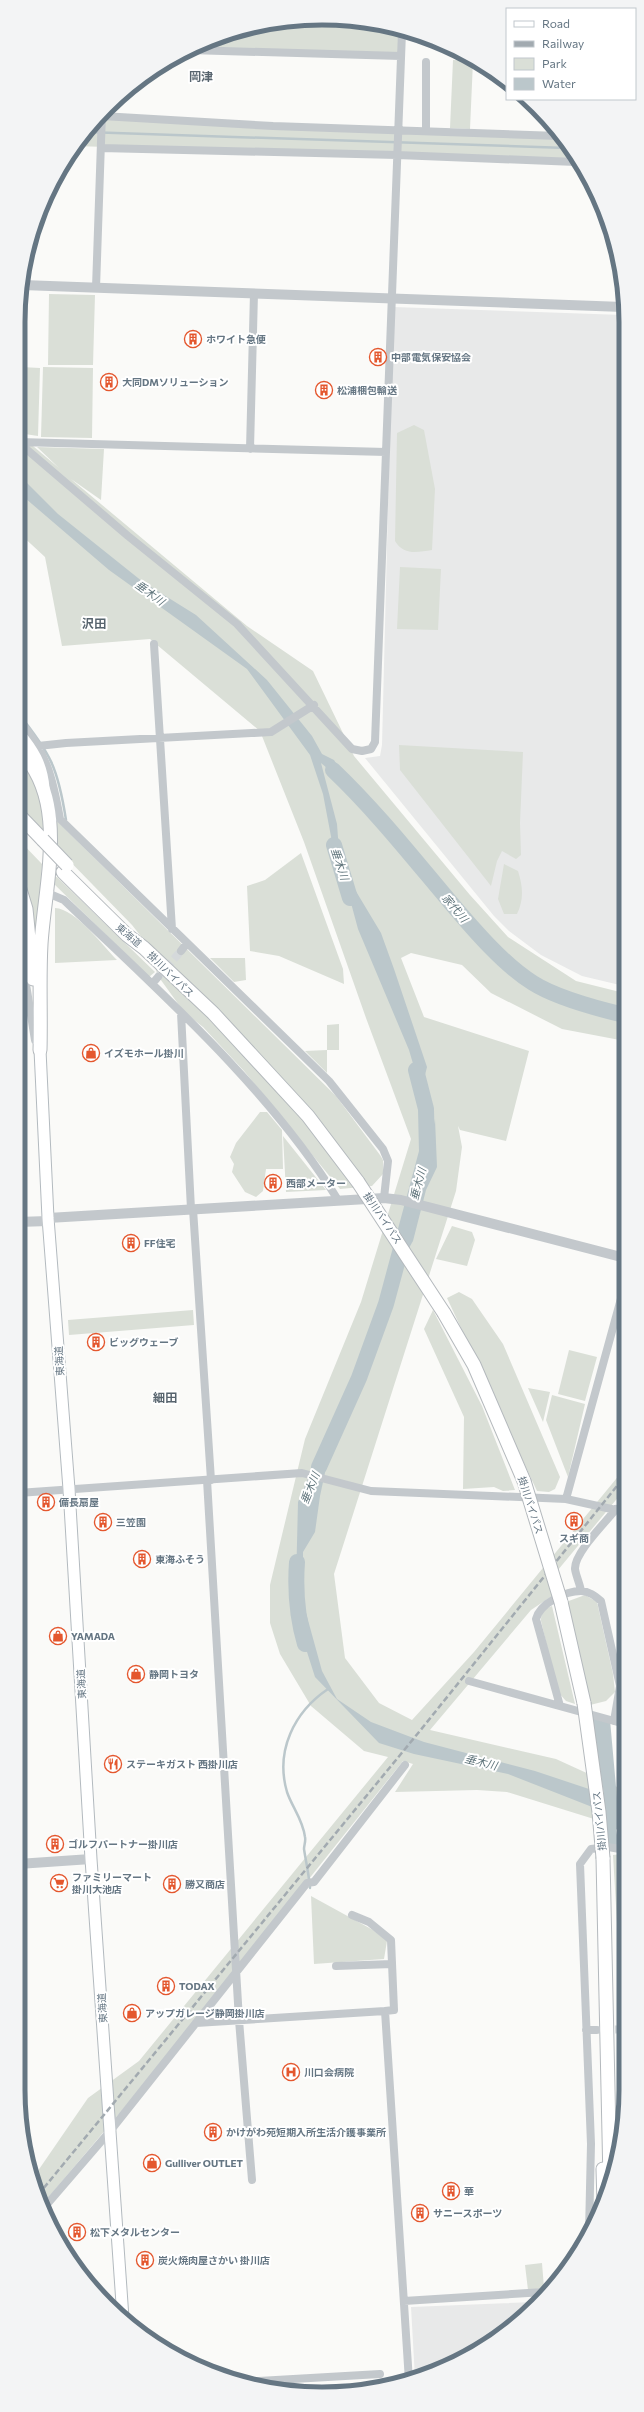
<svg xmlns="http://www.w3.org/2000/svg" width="644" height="2412" font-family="Commissioner,'Noto Sans JP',sans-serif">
  <rect width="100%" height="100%" fill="#fafaf8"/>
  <path fill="#e8e9e9" d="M393,307L623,315L624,986L582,976L541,955L509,931L494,916L365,758L380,756L382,745Z
    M534,2302L507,2331L457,2363L415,2378L411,2307Z"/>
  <path fill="#dadfd7" d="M322,18L381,24L400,31L399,54L190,50C231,28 276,23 322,18Z
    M453,60L473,61L470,129L450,128Z
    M101,114L560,137L576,162L75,146Z
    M49,294L95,295L93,365H48Z
    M21,367L40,368L38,436L18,433Z
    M43,367L93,368L92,438L41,437Z
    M414,425L424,430L435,489L432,550C418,552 404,556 395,541L397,433Z
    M18,444L33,446L59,468L37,447L104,449L101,500L71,479L247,626L313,671L354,756L470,895L508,937L576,981L624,993L625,1041L562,1029L491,993L462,965L411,953L401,958L424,1017L529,1051L506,1141L460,1130L458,1126L462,1147L456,1191L334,1574L345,1658L379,1703L412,1720L474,1652L625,1468V1489L553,1576L552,1596L531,1610L430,1730L556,1759L626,1791V1829L507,1792L477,1790L395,1792L413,1764L403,1761L162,2063L41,2206L33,2178L88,2098L139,2061L388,1757L364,1751L311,1706L280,1654L270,1623V1585L305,1439L361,1302L411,1139L366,1018L304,842L260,731L150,639L62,646L45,557L18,532Z
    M400,567L441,569L438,630L397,629Z
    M399,745L523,752L520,823L521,855L516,859L502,851L497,861L491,886L400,770Z
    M18,755L40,793L44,813V835L18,807Z
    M50,780L57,821L336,1096L380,1155L383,1160V1174L372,1186L340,1189L244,1071L203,1027L184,1012L158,976L147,944L132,925L53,844Z
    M18,839L42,864L37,965L23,864L18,856Z
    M301,853L343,969L344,984L279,956L250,951L247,886L265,880Z
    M504,864L518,871C523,887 524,899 517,914H504L498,899Z
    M55,876L58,878L155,972L149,977L51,881Z
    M55,908C76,909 102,945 117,960L55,963Z
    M210,958H245L246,980L234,982Z
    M339,1024V1050H327V1073L305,1051L327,1050V1025Z
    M260,1112H267L282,1130L283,1169H266L263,1191L256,1197L245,1192L232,1172L234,1164L230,1157L236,1143Z
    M283,1136L326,1190L286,1192Z
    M452,1226L472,1232L475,1240L467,1266L436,1259Z
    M459,1292L472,1299L503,1344L560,1477L555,1489L549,1492L537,1491L447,1298Z
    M193,1310L194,1325L69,1335L68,1320Z
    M433,1310L482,1406L515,1490L503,1491L494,1487L463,1489L464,1417L424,1329Z
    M569,1350L597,1357L585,1401L558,1394Z
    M528,1388L550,1392L543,1422Z
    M552,1395L585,1404L568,1477L546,1420Z
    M585,1595L597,1602L613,1674L615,1692L606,1701L590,1705L566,1602Z
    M552,1606L575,1704L566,1701L558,1692L541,1621C541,1613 543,1609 552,1606Z
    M620,1726L625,1727L626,1772L621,1749Z
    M622,1854L626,1857V1931L617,1923L613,1855Z
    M311,1896L373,1930L387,1941L384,1959L314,1964Z
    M624,1939L626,1940V2053H621L618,2041V1952L619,1945Z
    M626,2057L623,2121L620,2097V2064Z
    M542,2263L544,2288L528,2290L525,2265Z"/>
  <path fill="#bbc7cb" d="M18,474L58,514L143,582L196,615L267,680L312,736L322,754L334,760L353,790L321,763L337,824L340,865L333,847L323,794L310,755L247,669L109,570L18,492Z
    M344,877L354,888L381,933L394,969L427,1067L421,1091L409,1050L358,929Z
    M435,1119L437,1167L426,1190L413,1241L399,1265L428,1157Z
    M332,1440L320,1496L315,1532L303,1552V1602L322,1671L337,1699L371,1722L424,1742L535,1771L604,1794L591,1715L610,1720L617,1798L626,1810V1822H623L616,1830L619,1845L608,1847L605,1812L508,1774L414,1754L379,1743L315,1677L300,1630L296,1584L298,1502L316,1460Z"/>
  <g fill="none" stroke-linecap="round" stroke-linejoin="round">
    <path stroke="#bbc7cb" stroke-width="2.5" d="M86,132L567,148
      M18,713C51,754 58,768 66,820
      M310,1888C309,1875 306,1862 304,1849C304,1845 306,1841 305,1837C303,1820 292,1807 287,1792C275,1751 294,1712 328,1689"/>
    <path stroke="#bbc7cb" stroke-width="16" d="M333,770C376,811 413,858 451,903C474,930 504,965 533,983C555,997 599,1009 624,1015
      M334,845L350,898
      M319,1467L359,1378L386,1304L427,1152L426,1109L416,1070
      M297,1562C295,1590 297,1617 305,1644"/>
    <path stroke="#d5d9db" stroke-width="8" stroke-dasharray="8 4" stroke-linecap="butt" d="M158,977L181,951
      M603,2030L626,2029"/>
    <g stroke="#b3babf" stroke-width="13">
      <path id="secondary" d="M18,732C33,750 42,764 44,788
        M40,1050L48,1218L69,1489L91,1859L123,2318"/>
    </g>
    <g stroke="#b4b9bd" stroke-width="15">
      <path id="trunk" d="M18,749C70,798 45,881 41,944C39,979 41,1015 40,1050
        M18,814L43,840
        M63,872L127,935L144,948L213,1013L308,1116L358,1182
        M18,883L26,909L33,979
        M444,1313L474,1365L524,1481
        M561,1602L584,1703
        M603,1858L610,2181
        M603,2169L604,2203"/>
    </g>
    <path stroke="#c3c8cc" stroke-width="8" d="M189,50L401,56
      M102,116L273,126L559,136
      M426,131V62
      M101,148L397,155L576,162
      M96,288L102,113
      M18,441L25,448L128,536L237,624L352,749L362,751L371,749L375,742L386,452L19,442
      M250,449L254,293
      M386,452L402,32
      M154,644L172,929
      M18,720C47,751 53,780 60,819L329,1081L383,1149L388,1161L384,1198
      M38,746L66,743L271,732L314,705
      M45,892L64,900C158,990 269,1088 338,1200
      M18,935L35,1040
      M181,951L187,943
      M152,984L158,977
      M181,1013L191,1209
      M193,1209L211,1480
      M207,1480L239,2020L252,2180
      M18,1493L302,1473L371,1491L566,1499L625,1512
      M566,1499L625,1284
      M581,1591C580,1584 576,1576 575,1569C574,1553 606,1522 616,1509
      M469,1681L625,1724
      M560,1706L536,1619C540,1603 566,1591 581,1591C589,1591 595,1596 601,1601L620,1686L614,1721
      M352,1915L369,1922L391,1940L394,2010L385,2011
      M336,1966L392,1964
      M196,2023L385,2011L409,2381
      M586,2030H597
      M43,2209L111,2130L307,1883L314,1882L405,1765
      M589,2232L591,2144L580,1864L591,1849L608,1847L626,1850
      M404,2301L544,2292
      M239,2382L380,2374"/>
    <path stroke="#c3c8cc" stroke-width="10" d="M22,285L623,307
      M48,1218L384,1198L401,1200L625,1258
      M18,1222L48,1221
      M18,1864L91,1859"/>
    <use href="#secondary" stroke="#fff" stroke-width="11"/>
    <use href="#trunk" stroke="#fff" stroke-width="13"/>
    <path stroke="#a2aab0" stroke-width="2.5" stroke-dasharray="6 3" stroke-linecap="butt" d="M38,2195L419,1732L625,1476"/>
    <g stroke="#b4b9bd" stroke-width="15" stroke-linecap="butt">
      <path id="trunk-bridge" d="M43,840L67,865
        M358,1182L444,1313
        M524,1481L561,1602
        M584,1703L599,1812L603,1858"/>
    </g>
    <use href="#trunk-bridge" stroke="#fff" stroke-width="13"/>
  </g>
  <defs>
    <g id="building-ring" transform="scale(0.9)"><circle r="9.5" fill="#fff" stroke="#e4572e" stroke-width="1.5"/><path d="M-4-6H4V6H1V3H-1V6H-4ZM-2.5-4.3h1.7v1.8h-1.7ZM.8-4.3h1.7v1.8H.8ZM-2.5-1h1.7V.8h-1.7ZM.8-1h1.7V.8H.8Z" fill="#e4572e"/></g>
    <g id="shop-ring" transform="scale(0.9)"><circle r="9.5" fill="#fff" stroke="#e4572e" stroke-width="1.5"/><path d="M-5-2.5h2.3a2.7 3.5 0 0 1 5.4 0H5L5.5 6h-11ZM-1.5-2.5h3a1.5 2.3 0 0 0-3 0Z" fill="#e4572e"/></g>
    <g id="restaurant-ring" transform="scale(0.9)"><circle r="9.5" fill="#fff" stroke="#e4572e" stroke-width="1.5"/><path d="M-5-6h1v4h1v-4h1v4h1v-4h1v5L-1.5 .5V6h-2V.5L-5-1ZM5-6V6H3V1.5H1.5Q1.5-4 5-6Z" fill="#e4572e"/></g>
    <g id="supermarket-ring" transform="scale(0.9)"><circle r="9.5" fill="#fff" stroke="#e4572e" stroke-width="1.5"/><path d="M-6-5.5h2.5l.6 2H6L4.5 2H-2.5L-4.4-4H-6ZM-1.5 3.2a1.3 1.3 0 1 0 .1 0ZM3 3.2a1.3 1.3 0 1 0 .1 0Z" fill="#e4572e"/></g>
    <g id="hospital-ring" transform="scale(0.9)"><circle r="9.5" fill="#fff" stroke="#e4572e" stroke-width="1.5"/><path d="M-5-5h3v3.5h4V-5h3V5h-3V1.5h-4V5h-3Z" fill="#e4572e"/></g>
  </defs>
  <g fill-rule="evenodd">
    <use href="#building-ring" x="193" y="339"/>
    <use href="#building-ring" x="378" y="357"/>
    <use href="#building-ring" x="109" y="382"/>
    <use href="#building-ring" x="324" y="390"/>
    <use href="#shop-ring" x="91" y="1053"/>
    <use href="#building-ring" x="273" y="1183"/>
    <use href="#building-ring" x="131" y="1243"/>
    <use href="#building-ring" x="96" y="1342"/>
    <use href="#building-ring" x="46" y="1502"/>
    <use href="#building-ring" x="574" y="1521"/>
    <use href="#building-ring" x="103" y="1522"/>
    <use href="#building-ring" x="142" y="1559"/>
    <use href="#shop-ring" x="58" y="1636"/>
    <use href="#shop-ring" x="136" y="1674"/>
    <use href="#restaurant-ring" x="113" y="1764"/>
    <use href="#building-ring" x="55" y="1844"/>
    <use href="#supermarket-ring" x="59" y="1883"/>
    <use href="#building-ring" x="172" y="1884"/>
    <use href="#building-ring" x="166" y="1986"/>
    <use href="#shop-ring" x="132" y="2013"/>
    <use href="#hospital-ring" x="291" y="2072"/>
    <use href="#building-ring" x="213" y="2132"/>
    <use href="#shop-ring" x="152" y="2163"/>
    <use href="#building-ring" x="451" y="2191"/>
    <use href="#building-ring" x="420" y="2213"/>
    <use href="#building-ring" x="77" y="2232"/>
    <use href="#building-ring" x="145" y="2260"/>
  </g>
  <g text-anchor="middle" stroke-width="4" stroke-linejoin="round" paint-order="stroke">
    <g font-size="10" font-weight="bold" fill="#657683" stroke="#fff" text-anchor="start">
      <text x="206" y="343">ホワイト急便</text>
      <text x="391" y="361">中部電気保安協会</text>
      <text x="122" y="386">大同DMソリューション</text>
      <text x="337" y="394">松浦梱包輸送</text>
      <text x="104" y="1057">イズモホール掛川</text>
      <text x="286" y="1187">西部メーター</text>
      <text x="144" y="1247">FF住宅</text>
      <text x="109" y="1346">ビッグウェーブ</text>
      <text x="59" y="1506">備長扇屋</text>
      <text x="116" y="1526">三笠園</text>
      <text x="574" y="1542" text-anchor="middle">スギ商</text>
      <text x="155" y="1563">東海ふそう</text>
      <text x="71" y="1640">YAMADA</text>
      <text x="149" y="1678">静岡トヨタ</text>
      <text x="126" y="1768">ステーキガスト 西掛川店</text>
      <text x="68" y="1848">ゴルフパートナー掛川店</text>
      <text x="72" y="1881">ファミリーマート<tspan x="72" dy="12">掛川大池店</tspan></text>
      <text x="185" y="1888">勝又商店</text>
      <text x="179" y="1990">TODAX</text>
      <text x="145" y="2017">アップガレージ静岡掛川店</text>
      <text x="304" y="2076">川口会病院</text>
      <text x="226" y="2136">かけがわ苑短期入所生活介護事業所</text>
      <text x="165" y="2167">Gulliver OUTLET</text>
      <text x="464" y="2195">華</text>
      <text x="433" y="2217">サニースポーツ</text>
      <text x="90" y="2236">松下メタルセンター</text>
      <text x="158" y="2264">炭火焼肉屋さかい 掛川店</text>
    </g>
    <g font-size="10" fill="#657683" stroke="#fff">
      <text transform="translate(129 935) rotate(40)" y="4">東海道</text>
      <text transform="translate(171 974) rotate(44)" y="4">掛川バイパス</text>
      <text transform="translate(383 1218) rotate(56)" y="4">掛川バイパス</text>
      <text transform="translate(59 1361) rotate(-94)" y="4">東海道</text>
      <text transform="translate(531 1505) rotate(72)" y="4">掛川バイパス</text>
      <text transform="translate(81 1684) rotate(-93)" y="4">東海道</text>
      <text transform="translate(599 1821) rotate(-96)" y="4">掛川バイパス</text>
      <text transform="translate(102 2008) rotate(-94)" y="4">東海道</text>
    </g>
    <g font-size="11" font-style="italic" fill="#60757c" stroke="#fff">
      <text transform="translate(150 593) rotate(36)" y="4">垂木川</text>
      <text transform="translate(340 864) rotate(72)" y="4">垂木川</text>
      <text transform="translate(455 908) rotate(50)" y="4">家代川</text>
      <text transform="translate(418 1184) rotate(-75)" y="4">垂木川</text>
      <text transform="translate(310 1488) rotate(-68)" y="4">垂木川</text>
      <text transform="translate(481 1762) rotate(14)" y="4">垂木川</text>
    </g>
    <g font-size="12" font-weight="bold" fill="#57646e" stroke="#fff">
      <text x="201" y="81">岡津</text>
      <text x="94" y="628">沢田</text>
      <text x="165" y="1402">細田</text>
    </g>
  </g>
  <path d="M0 0H644V2412H0ZM322 25H322A297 297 0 0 1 619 322V2090A297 297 0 0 1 322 2387H322A297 297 0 0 1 25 2090V322A297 297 0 0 1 322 25Z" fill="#f3f4f5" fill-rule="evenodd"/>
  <path fill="none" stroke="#657683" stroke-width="5" d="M322 25H322A297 297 0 0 1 619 322V2090A297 297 0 0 1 322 2387H322A297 297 0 0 1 25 2090V322A297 297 0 0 1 322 25Z"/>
  <rect x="506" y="8" width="130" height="92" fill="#ffffff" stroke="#c1c8cd"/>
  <rect x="514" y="21" width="20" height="6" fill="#ffffff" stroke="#c1c8cd"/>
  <text x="542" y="28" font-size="12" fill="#657683">Road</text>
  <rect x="514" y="41" width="20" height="6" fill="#a2aab0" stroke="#c1c8cd"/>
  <text x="542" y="48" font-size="12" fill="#657683">Railway</text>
  <rect x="514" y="58" width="20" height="12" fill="#dadfd7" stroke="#c1c8cd"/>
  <text x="542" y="68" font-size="12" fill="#657683">Park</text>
  <rect x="514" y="78" width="20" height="12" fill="#bbc7cb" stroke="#c1c8cd"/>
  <text x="542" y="88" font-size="12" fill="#657683">Water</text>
</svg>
